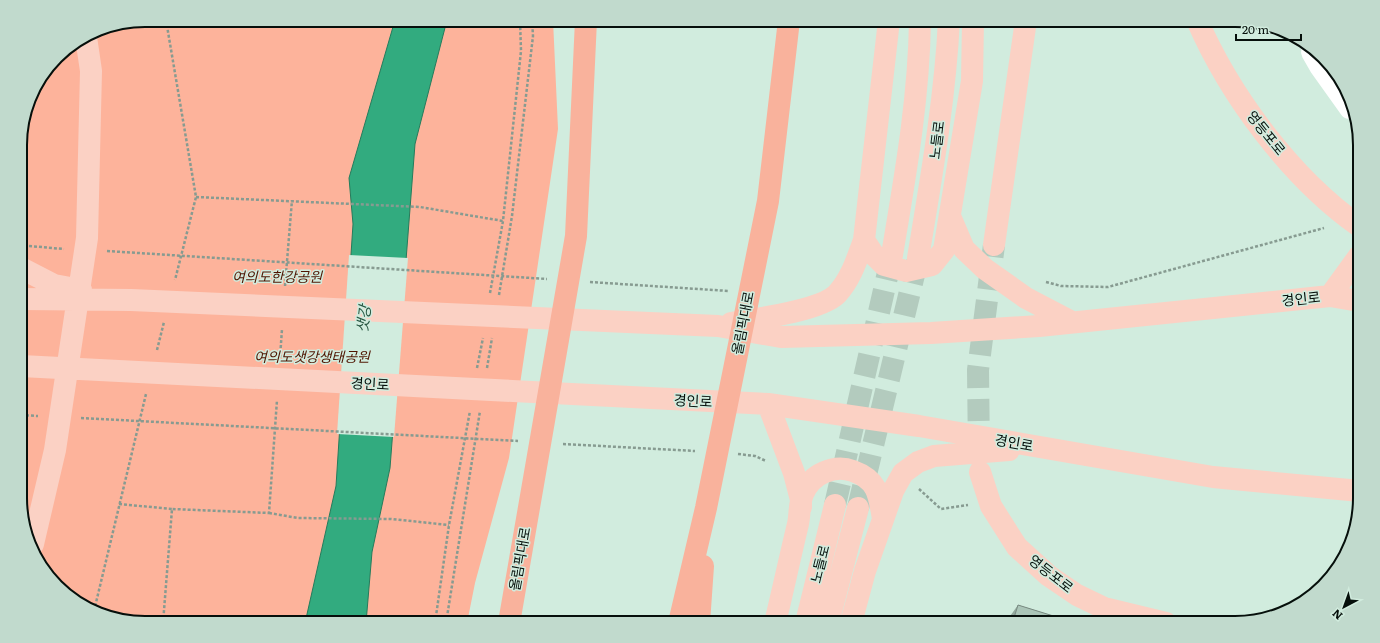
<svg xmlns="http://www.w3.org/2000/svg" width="1380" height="643" font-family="Literata,'Noto Sans KR',serif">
  <rect width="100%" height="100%" fill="#d1ecde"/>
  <path fill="#fdb39b" d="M145,20H553L558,129L509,458L475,583L467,623H145L97,613L46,574L21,515L20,136L33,89L62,51L97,29Z"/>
  <path fill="#32ab7f" stroke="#257c5c" d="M395,20H447L415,144L390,468L372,552L366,623H305L336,486L353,224L349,178Z"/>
  <path fill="#d1ecde" d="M349,255L408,258L394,437L337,434Z"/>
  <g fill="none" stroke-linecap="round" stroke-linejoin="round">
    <path stroke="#b3cbbe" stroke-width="22" stroke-dasharray="22 11" stroke-linecap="butt" d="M979,454L978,370L994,245
      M835,505L892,255
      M858,508L918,258"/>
    <path stroke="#879b91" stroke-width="2.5" stroke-dasharray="3 2" stroke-linecap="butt" d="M166,20L196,197L175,280
      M196,197L420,207L503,221
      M29,246L64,249
      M107,251L547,279
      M590,282L729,291
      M1046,282L1061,286L1108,287L1324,228
      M285,286L292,200
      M490,293L503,221L521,51L520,20
      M499,295L512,216L533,36L532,20
      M157,350L164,322
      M280,358L282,329
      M477,368L483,338
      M487,368L492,338
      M21,415L38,416
      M81,418L518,441
      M563,444L695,451
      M738,454L755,456L766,461
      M919,489L941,509L968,505
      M119,504L172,509
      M269,513L298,518L391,519L449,525
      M94,611L146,394
      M163,623L172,509L269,513L277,400
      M435,623L449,525L470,411
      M446,623L480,411"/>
    <path stroke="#fff" stroke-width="22" d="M1312,52L1320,66L1350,108"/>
    <path stroke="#fbd1c4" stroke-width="22" d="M1197,20C1230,96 1291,178 1359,226
      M950,216L964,249L985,269L1026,298L1070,321
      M864,240L874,255L884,265L906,271L932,265L944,250L972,81L973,20
      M994,245L1026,20
      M892,255C905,177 919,99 920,20
      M918,258C931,179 945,100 949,20
      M21,268L54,285L81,290
      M1330,296L1359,256
      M21,299L131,300L718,326L781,337L931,333L1039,326L1330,296L1359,301
      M731,323C756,319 820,311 837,294C851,279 857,259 864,240L889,20
      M21,366L768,404L919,426L1213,477L1360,491
      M768,404L794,473L801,500V507
      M980,472L991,506L1017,547L1049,576L1077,595L1104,608L1166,623
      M33,544L55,450L87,238L91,71L86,37
      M775,623C783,590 790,557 798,524C800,515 799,503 803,494C811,474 834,464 853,471C878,480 879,495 883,519
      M806,623L835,505
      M828,623L858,508
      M851,623L865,571L893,491L903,473L918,462L934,456L1009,450"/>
    <path stroke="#f9b29c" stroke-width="22" d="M509,623L576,236L586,20
      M679,623L706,508L768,201L789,20
      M699,623L703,566"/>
  </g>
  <path fill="#93a99e" d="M1018,605L1076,623H995L1000,616L1008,619Z"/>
  <path fill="#abc5b8" stroke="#788a81" d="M1018,605L1076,623H998L1000,616L1013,621Z"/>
  <g text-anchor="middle" stroke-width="3" stroke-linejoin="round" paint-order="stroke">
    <g font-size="14" fill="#060f0b" stroke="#d1ecde">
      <text transform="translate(1266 133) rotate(51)" y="5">영등포로</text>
      <text transform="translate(937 140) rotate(-83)" y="5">노들로</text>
      <text transform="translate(1301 299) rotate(-6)" y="5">경인로</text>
      <text transform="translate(743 323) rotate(-79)" y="5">올림픽대로</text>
      <text transform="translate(370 384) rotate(3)" y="5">경인로</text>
      <text transform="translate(693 401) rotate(3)" y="5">경인로</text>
      <text transform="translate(1014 443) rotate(10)" y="5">경인로</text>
      <text transform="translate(520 559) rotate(-80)" y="5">올림픽대로</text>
      <text transform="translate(820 564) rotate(-76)" y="5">노들로</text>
      <text transform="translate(1051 574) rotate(38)" y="5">영등포로</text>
    </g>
    <g font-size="14" font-style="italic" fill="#4f1400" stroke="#d1ecde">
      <text x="277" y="282">여의도한강공원</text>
      <text x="312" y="362">여의도샛강생태공원</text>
    </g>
    <g font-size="15" font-style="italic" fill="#275642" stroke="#d1ecde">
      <text transform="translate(364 319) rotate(-83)" y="5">샛강</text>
    </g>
  </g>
  <path d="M0 0H1380V643H0ZM145 27H1235A118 118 0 0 1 1353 145V498A118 118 0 0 1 1235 616H145A118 118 0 0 1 27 498V145A118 118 0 0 1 145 27Z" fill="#c1dacd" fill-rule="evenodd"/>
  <path fill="none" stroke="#060f0b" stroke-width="2" d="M145 27H1235A118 118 0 0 1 1353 145V498A118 118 0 0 1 1235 616H145A118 118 0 0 1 27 498V145A118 118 0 0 1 145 27Z"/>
  <g transform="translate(1344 607) rotate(221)" stroke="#d1ecde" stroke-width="3" paint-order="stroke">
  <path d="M0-3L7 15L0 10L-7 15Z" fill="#060f0b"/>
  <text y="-6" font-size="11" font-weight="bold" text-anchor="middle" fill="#060f0b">N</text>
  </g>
  <path d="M1236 34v6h65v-6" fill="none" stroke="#060f0b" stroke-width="2"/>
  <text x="1242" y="34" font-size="12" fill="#060f0b" stroke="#d1ecde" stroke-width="3" paint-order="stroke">20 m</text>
</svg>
